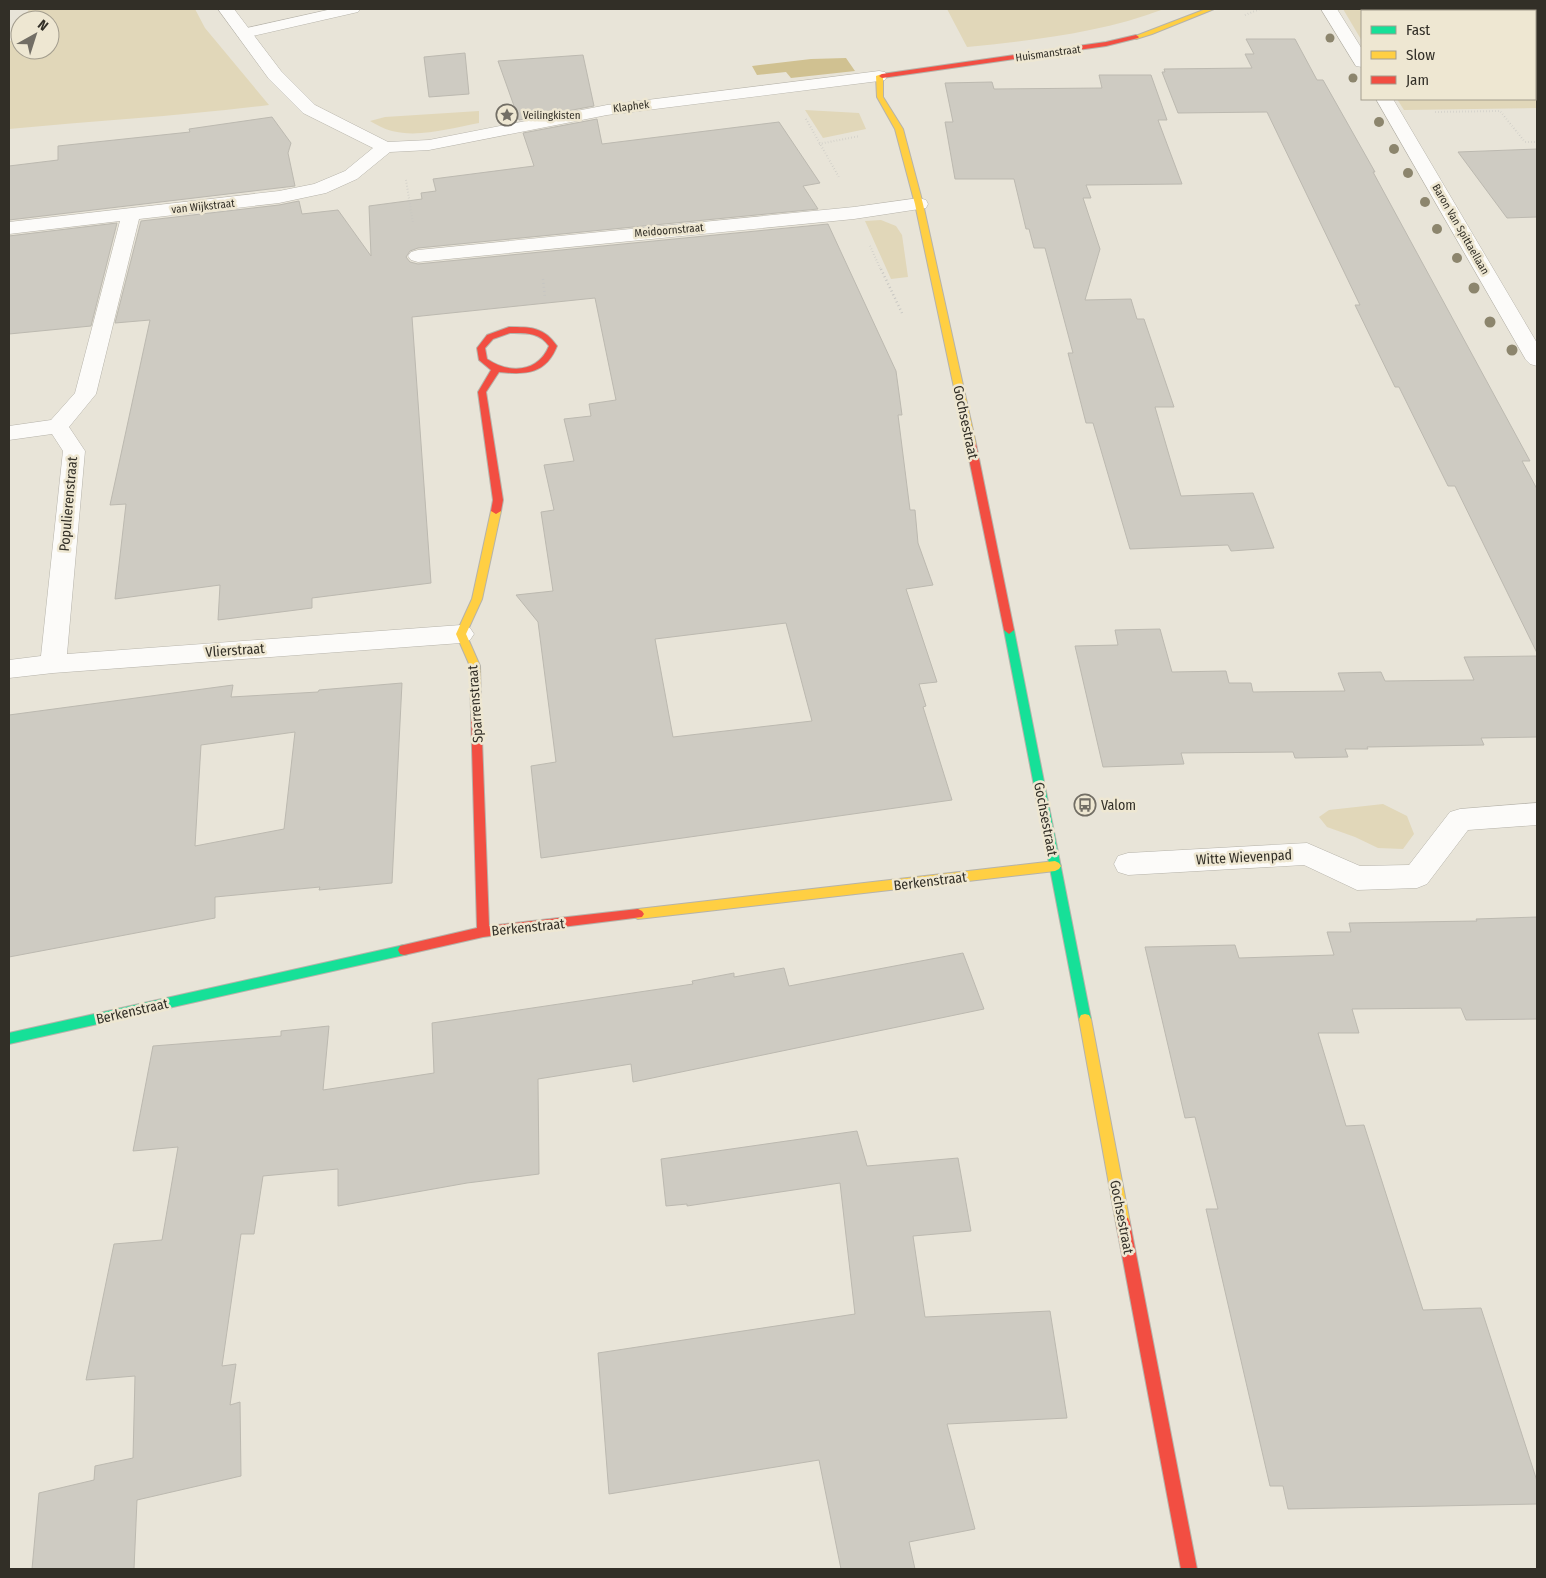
<svg xmlns="http://www.w3.org/2000/svg" width="1546" height="1578" font-family="'Fira Sans Condensed',sans-serif">
  <rect width="100%" height="100%" fill="#e8e4d8"/>
  <path fill="#e1d7b9" d="M29,9H195L205,28L269,105C183,116 95,121 9,129V41L19,40L20,35V50H50V20H24Z
    M947,9H1164C1101,33 1034,40 967,47Z
    M1343,9H1403L1404,11H1362V41Z
    M1535,92H1537V108L1404,110L1397,99H1535Z
    M805,110L859,113L866,129L823,138Z
    M479,111V123C452,128 419,138 392,131C384,129 377,125 370,121L385,117Z
    M881,220L896,226L902,235L908,277L891,279L865,221Z
    M1383,804L1407,816L1414,834L1403,849L1378,848L1355,837L1327,827L1319,817L1329,810Z"/>
  <path fill="#d0c191" d="M846,58L855,71L791,78L786,72L757,75L752,66L811,59Z"/>
  <path fill="#d6c48a" d="M1403,9H1499L1506,11H1404Z"/>
  <path fill="#cecbc2" stroke="#bcb9b0" fill-rule="evenodd" d="M1246,39H1295L1317,80H1323L1375,172H1373L1530,461H1522L1537,489V653L1455,486H1448L1399,387H1395L1355,305H1360L1267,112L1178,113L1162,72H1165L1164,69L1252,68L1245,54H1254Z
    M465,53L469,94L429,97L424,57Z
    M583,55L594,106L519,120L498,61Z
    M1099,75H1151L1167,120H1158L1182,184L1086,185L1091,198H1083L1100,249L1085,300L1131,299L1137,319H1144L1174,407H1155L1181,496L1253,493L1274,548L1231,551L1228,545L1130,549L1093,423H1086L1068,353H1073L1045,248H1034L1029,229H1026L1014,179H955L945,122H953L945,83L992,82L994,89L1102,88Z
    M272,117L291,143L288,153L295,186L9,220V166L58,160V146L190,132L189,129Z
    M597,119L602,144L779,122L820,183L803,186L818,209L418,248L410,251L406,257L410,262L418,264L828,224L896,371L902,415H898L910,510H915L918,543L933,585L906,589L937,682L919,684L926,706L923,707L952,800L541,858L531,766L556,762L538,622L516,595L553,591L541,512L554,510L544,465L574,461L564,419L591,416L589,404L616,400L595,298L412,317L431,583L312,598V608L218,620L220,585L115,599L126,504L110,505L150,320L115,323L141,221L279,205L299,201L302,214L338,210L371,256L369,206L422,199L421,193L436,191L433,179L534,166L523,133ZM786,623L812,721L673,737L655,639Z
    M1537,149V217L1507,218L1458,152Z
    M117,223L91,326L9,334V236Z
    M1160,629L1172,672L1226,671L1229,683H1251L1253,692L1345,691L1338,673L1381,672L1385,681L1474,680L1464,657L1537,656V737L1481,738L1484,745L1367,747L1368,749H1345L1348,757L1295,758L1293,752L1181,753L1184,764L1103,767L1075,646L1118,645L1115,630Z
    M402,683L392,883L319,890L320,887L215,897V918L9,957V715L233,685L231,697L318,692L319,690ZM295,732L284,829L195,846L201,745Z
    M1537,917V1019L1466,1020L1461,1008L1352,1009L1359,1033H1318L1346,1126L1364,1125L1423,1310L1481,1308L1537,1481V1504L1288,1509L1283,1486H1270L1206,1209H1218L1195,1117L1185,1118L1145,947L1235,945L1239,958L1334,955L1327,932H1351L1349,923L1477,921L1476,919Z
    M963,953L984,1009L633,1082L631,1064L538,1079L539,1174L467,1183L338,1206V1169L263,1176L254,1234H241L222,1366L236,1364L230,1405L240,1402L241,1476L137,1500L134,1569H32L39,1493L94,1480L95,1466L133,1458L135,1376L86,1380L114,1244L162,1240L178,1147L133,1151L153,1046L281,1036V1031L329,1026L323,1090L434,1073L432,1023L693,984L692,981L734,973V977L784,968L789,986Z
    M857,1131L867,1166L958,1158L971,1231L913,1236L925,1317L1050,1311L1067,1418L947,1424L975,1529L909,1542L915,1569H841L819,1460L609,1494L598,1353L855,1314L840,1183L687,1206V1204L666,1206L661,1159Z"/>
  <g fill="none" stroke-linecap="round" stroke-linejoin="round">
    <g stroke="#b6b3aa" stroke-width="1">
      <path id="lane" d="M332,9H360L358,12L244,38L238,36L236,33L238,30Z"/>
    </g>
    <g stroke="#b6b3aa" stroke-width="1">
      <path id="street" d="M218,9H234L281,71L315,105L388,142L429,140L607,105L879,71L885,72L887,76L885,80L879,81L607,115L429,150L390,152L357,179L326,193L279,203L139,219L96,394L69,427L85,451L67,654L461,625L470,628L474,634L470,640L461,643L53,673L9,678V660L41,656L63,451L52,434L9,440V426L51,420L75,393L120,221L9,234V222L279,191L314,184L345,171L373,148L303,113L269,79Z
        M1321,9H1337L1362,49V67L1356,66Z
        M1376,99H1393L1537,343V366L1530,364L1526,360Z
        M919,198L926,200L928,204L926,208L854,219L418,262L411,260L408,256L411,252L418,250L854,207Z
        M1537,803V825L1468,830L1427,884L1417,888L1357,890L1304,865L1128,875L1118,872L1114,864L1118,856L1128,853L1307,843L1360,866L1409,865L1450,812L1460,809Z"/>
    </g>
    <g stroke="#b6b3aa" stroke-width="2">
      <path id="fast" d="M1009,626L1014,630L1091,1019L1089,1023L1085,1024L1081,1023L1079,1019L1004,630Z
        M404,945L408,946L410,950L408,954L404,955L9,1044V1033Z"/>
    </g>
    <g stroke="#b6b3aa" stroke-width="2">
      <path id="slow" d="M1206,9H1214L1152,34L1136,39L1133,37Z
        M882,74L885,76L883,78V97L903,129L923,204L976,444L971,447L966,444L915,204L895,129L877,97L876,76Z
        M496,508L501,511L482,599L466,634L480,666L481,712L476,716L471,712L470,666L456,634L472,599L491,511Z
        M1055,861L1059,863L1061,866L1059,869L1055,871L638,919L634,917L632,914L634,911L638,909Z
        M1085,1014L1089,1015L1091,1019L1130,1223L1128,1228L1123,1230L1118,1228L1116,1223L1079,1019L1081,1015Z"/>
    </g>
    <g stroke="#b6b3aa" stroke-width="2">
      <path id="jam" d="M1136,35L1139,37L1138,38L1106,46L882,78L879,76L882,74L1106,42Z
        M509,327C531,327 544,327 557,346C546,374 526,375 499,372L486,392L503,500L501,511L496,514L491,511L493,500L478,392L491,370L479,360L477,348L487,335ZM510,333C526,333 539,332 549,346C538,373 509,374 487,359L485,348L493,339Z
        M971,441L976,444L1014,630L1009,634L1004,630L966,444Z
        M476,708L481,712L489,926L638,909L642,911L644,914L642,917L483,937L404,955L400,954L398,950L400,946L404,945L477,928L471,712Z
        M1123,1216L1128,1218L1130,1223L1197,1569H1181L1116,1223L1118,1218Z"/>
    </g>
    <path stroke="#c7c6c2" stroke-width="2" stroke-dasharray="0.5 2.5" stroke-linecap="butt" d="M1245,15L1260,9
      M1435,112L1500,111L1525,142H1537
      M806,119L840,179
      M819,144L860,136
      M406,180L413,223
      M870,246L881,270"/>
    <path stroke="#c7c6c2" stroke-width="2.5" stroke-dasharray="1 3" stroke-linecap="butt" d="M881,269L902,313
      M543,279L545,298"/>
    <use href="#lane" fill="#fcfbf9" fill-rule="evenodd"/>
    <use href="#street" fill="#fcfbf9" fill-rule="evenodd"/>
    <use href="#fast" fill="#16e098" fill-rule="evenodd"/>
    <use href="#slow" fill="#ffcf43" fill-rule="evenodd"/>
    <use href="#jam" fill="#f24e42" fill-rule="evenodd"/>
  </g>
  <g fill="#8c856d">
    <circle cx="1330" cy="38" r="4.5"/>
    <circle cx="1353" cy="78" r="4.5"/>
    <circle cx="1379" cy="122" r="5"/>
    <circle cx="1394" cy="149" r="5"/>
    <circle cx="1408" cy="173" r="5"/>
    <circle cx="1425" cy="202" r="5"/>
    <circle cx="1437" cy="229" r="5"/>
    <circle cx="1457" cy="258" r="5"/>
    <circle cx="1474" cy="288" r="5.5"/>
    <circle cx="1490" cy="322" r="5.5"/>
    <circle cx="1512" cy="350" r="5.5"/>
  </g>
  <defs>
    <g id="sight-ring" transform="scale(1.125)"><circle r="9.5" fill="#eee7d2" stroke="#726e65" stroke-width="1.5"/><path d="M0-6L1.8-2.2L6-1.7L2.9 1.2L3.7 5.4L0 3.3L-3.7 5.4L-2.9 1.2L-6-1.7L-1.8-2.2Z" fill="#726e65"/></g>
    <g id="bus-ring" transform="scale(1.125)"><circle r="9.5" fill="#eee7d2" stroke="#726e65" stroke-width="1.5"/><path d="M-5-6H5V4H4V6H2V4H-2V6H-4V4H-5ZM-3.5-4V0h7V-4ZM-3.5 1.2v1.5H-2V1.2ZM2 1.2v1.5H3.5V1.2Z" fill="#726e65"/></g>
  </defs>
  <g fill-rule="evenodd">
    <use href="#sight-ring" x="507" y="115"/>
    <use href="#bus-ring" x="1085" y="805"/>
  </g>
  <g text-anchor="middle" stroke-width="5" stroke-linejoin="round" paint-order="stroke">
    <g font-size="11" fill="#322f27" stroke="#eee7d2">
      <text transform="translate(1048 53) rotate(-8)" y="4">Huismanstraat</text>
      <text transform="translate(631 106) rotate(-7)" y="4">Klaphek</text>
      <text transform="translate(203 206) rotate(-6)" y="4">van Wijkstraat</text>
      <text transform="translate(1461 229) rotate(60)" y="4">Baron Van Spittaellaan</text>
      <text transform="translate(669 230) rotate(-5)" y="4">Meidoornstraat</text>
    </g>
    <g font-size="11" fill="#322f27" stroke="#eee7d2" text-anchor="start">
      <text x="523" y="119">Veilingkisten</text>
    </g>
    <g font-size="14" fill="#322f27" stroke="#eee7d2">
      <text transform="translate(966 422) rotate(78)" y="5">Gochsestraat</text>
      <text transform="translate(68 504) rotate(-85)" y="5">Populierenstraat</text>
      <text transform="translate(235 650) rotate(-4)" y="5">Vlierstraat</text>
      <text transform="translate(475 704) rotate(-94)" y="5">Sparrenstraat</text>
      <text transform="translate(1046 819) rotate(79)" y="5">Gochsestraat</text>
      <text transform="translate(1244 857) rotate(-3)" y="5">Witte Wievenpad</text>
      <text transform="translate(930 881) rotate(-7)" y="5">Berkenstraat</text>
      <text transform="translate(528 927) rotate(-6)" y="5">Berkenstraat</text>
      <text transform="translate(132 1011) rotate(-13)" y="5">Berkenstraat</text>
      <text transform="translate(1122 1217) rotate(79)" y="5">Gochsestraat</text>
    </g>
    <g font-size="14" fill="#322f27" stroke="#eee7d2" text-anchor="start">
      <text x="1101" y="810">Valom</text>
    </g>
  </g>
  <rect width="1546" height="1578" fill="none" stroke="#322f27" stroke-width="20"/>
  <rect x="1361" y="10" width="175" height="90" fill="#eee7d2" stroke="#a39d8e"/>
  <rect x="1371" y="26" width="25" height="8" fill="#16e098" stroke="#a39d8e"/>
  <text x="1406" y="35" font-size="15" fill="#322f27">Fast</text>
  <rect x="1371" y="51" width="25" height="8" fill="#ffcf43" stroke="#a39d8e"/>
  <text x="1406" y="60" font-size="15" fill="#322f27">Slow</text>
  <rect x="1371" y="76" width="25" height="8" fill="#f24e42" stroke="#a39d8e"/>
  <text x="1406" y="85" font-size="15" fill="#322f27">Jam</text>
  <g transform="translate(35 35) rotate(39)"><circle r="24" fill="#eee7d2" stroke="#a39d8e"/>
  <path d="M0-4L9 19L0 12L-9 19Z" fill="#726e65"/>
  <text y="-8" font-size="14" font-weight="bold" text-anchor="middle" fill="#322f27">N</text>
  </g>
</svg>
